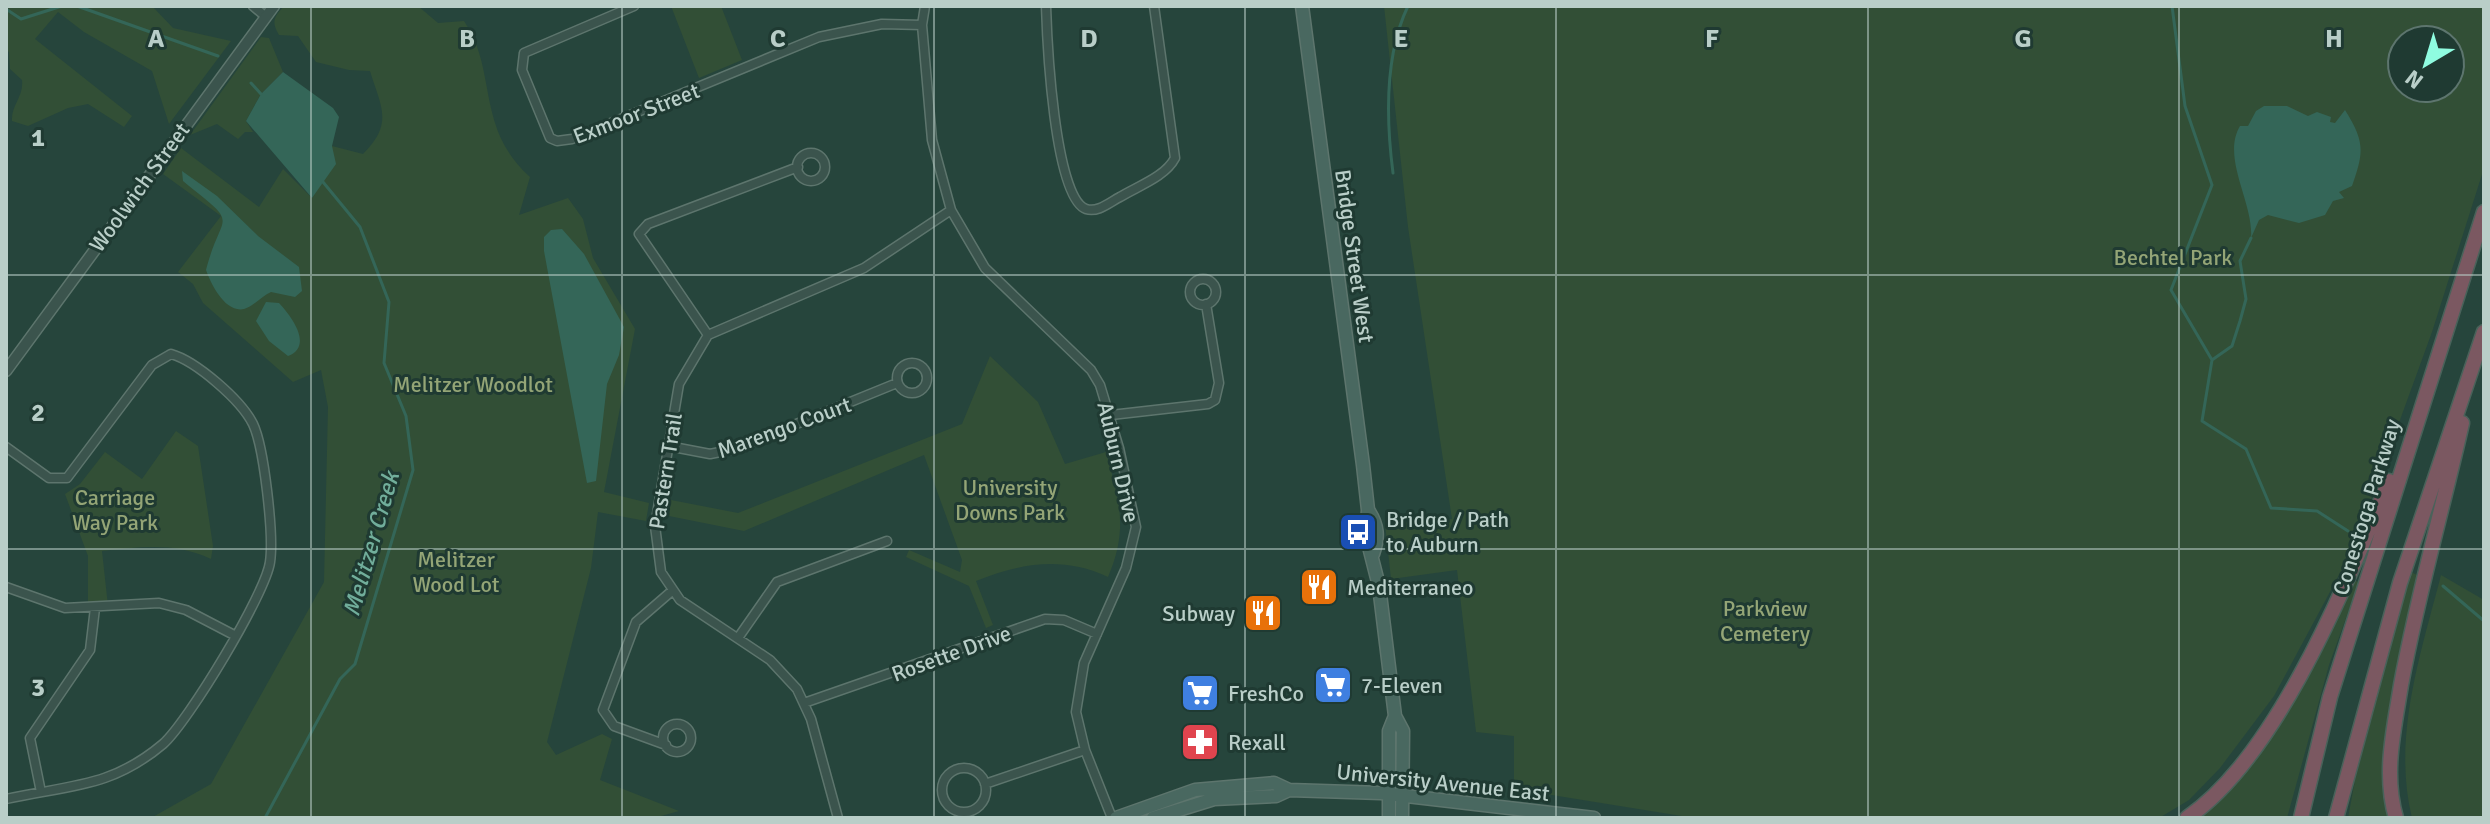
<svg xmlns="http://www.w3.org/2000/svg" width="2490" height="824" font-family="Signika,sans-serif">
  <rect width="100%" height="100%" fill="#26453c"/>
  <path fill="#324f36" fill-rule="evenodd" d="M6,6H152L173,28L231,41L169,124L152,71L84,32L58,12L35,39L132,116L124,127L88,104L68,108L28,126L12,121C11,105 24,97 22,80L10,69L9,52L6,50Z
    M284,6H418L438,23L464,21C498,70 475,128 530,177L519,215L568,198L583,219L593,258L635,329L604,492L649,503L646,521L598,512L591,568L547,742L556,755L602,734L612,739L600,780L679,811L654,818H151L211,784L324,582L328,407L321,370L293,382L203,303L193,284L178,272L221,216L163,174L181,148L259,207L283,169L312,198L332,146L363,154C394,123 381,107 370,71L349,70L316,62L298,36L279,35C271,22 274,17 284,6Z
    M671,6H721L742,60L699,78Z
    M1384,6H2484V168L2432,332L2353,549L2274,696L2220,768L2189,800L2159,818H1694L1514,789V736L1476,732L1457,570L1391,579L1385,524L1452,519L1408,227ZM2402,40H2450V88H2402Z
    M261,37L269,38L283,72L261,94L246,121L253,132H245L238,139L217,124L190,135Z
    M990,356L1038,402L1065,464L1106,452C1119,500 1129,528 1108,577C1063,556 1021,563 976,581L993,625L986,628L969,586L906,557L909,550L960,572L962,560L924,455L744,531L669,516L671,500L738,513L962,424Z
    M176,431L198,446L213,546L211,559C175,542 141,547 102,551L108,606L88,609V556L65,494L80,484L105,452L142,479Z
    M2411,572L2417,575L2396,680L2392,818H2348L2355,780Z
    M2441,575L2484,600V818H2412C2392,737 2421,653 2441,575Z
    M2353,580L2359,582L2329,665L2287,818H2194L2236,777Z"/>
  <path fill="#346658" d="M283,72L333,108L339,117L332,146L336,164L312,198L246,121L261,94Z
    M2264,106H2287L2308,116L2317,112L2331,117L2330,122L2335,123L2345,110C2365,142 2364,152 2352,186L2339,192L2344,198L2333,201L2325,215L2299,223L2268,215L2259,220L2251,238C2254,203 2221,158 2240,126H2248L2256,111Z
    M182,171L217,196L258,236L299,267L302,291L295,297L271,292C262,296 254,306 244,309C225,313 211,284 206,270C222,208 242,229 183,181Z
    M562,229L584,254L624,327L619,355L607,384L596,481L587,483L544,251V237L551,230Z
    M266,302L279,303C291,316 314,346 288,356L269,341L256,321Z"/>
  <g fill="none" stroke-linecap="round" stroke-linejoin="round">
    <path stroke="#346658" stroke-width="3" d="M77,6L218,56
      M2172,6L2185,106L2212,185L2171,290L2212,360L2202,421L2246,449L2271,508L2317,511L2348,531
      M6,9L21,19L62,6
      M251,83L261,94
      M1393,173C1386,119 1384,56 1408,6
      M2212,360L2232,346L2240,321L2246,299L2240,261L2251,238
      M2443,586L2484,621
      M265,818L340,679L355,664L413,470L406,416L384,363L389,302L360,227L323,182"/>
    <g stroke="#5d756d" stroke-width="11">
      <path id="minor" d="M253,6L265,16
        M634,6L524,53L522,70L550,138L557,141L572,139L819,37L882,24L922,25
        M925,6L922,25L932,140L951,210L985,268L1091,370L1100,385L1119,448L1136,527L1126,568L1084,663L1076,712L1085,750L1112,818
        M1046,6C1047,38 1054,198 1086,209C1098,213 1110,202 1120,197C1138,186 1165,177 1175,158L1154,6
        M797 167a14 14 0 1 1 28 0a14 14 0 1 1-28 0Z
        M1190 292a13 13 0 1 1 26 0a13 13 0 1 1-26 0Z
        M708,335L639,234L648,224L798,167
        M897 378a15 15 0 1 1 30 0a15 15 0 1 1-30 0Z
        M1111,415L1208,404L1215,400L1219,383L1206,304
        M668,446L710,454L735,449L897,383
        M6,447L49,478H67L152,365L171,354C196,361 241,400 253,424C264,447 274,535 270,562C266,593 188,722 163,744C111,788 69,785 6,799
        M6,587L65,608L159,603L186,610L234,635
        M738,638L777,582L887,541
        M804,703L1045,619L1064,620L1097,634
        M663 738a14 14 0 1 1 28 0a14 14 0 1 1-28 0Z
        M666,745L614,726L603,710L636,622L673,590
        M942 790a22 22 0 1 1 44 0a22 22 0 1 1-44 0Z
        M985,784L1085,750
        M41,792L30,738L90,650L95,608
        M838,818L811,719L797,689L770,660L680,600L661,572L655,526L679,384L708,335L864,268L951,210"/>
    </g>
    <g stroke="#5d756d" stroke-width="13">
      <path id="tertiary" d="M6,371L274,6"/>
    </g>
    <g stroke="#5d756d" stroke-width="15">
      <path id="secondary" d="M1302,6L1363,465L1368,510L1366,535L1379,586L1395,716L1403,731L1402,818
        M1368,510C1378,525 1379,537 1373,554
        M1116,818L1195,790L1274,783L1289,790L1381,793L1594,818
        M1153,818L1214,799L1276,796L1289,790
        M1389,818V731L1395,716"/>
    </g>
    <g stroke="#49625a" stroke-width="17">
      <path id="motorway" d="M2187,818C2279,755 2347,581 2389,481
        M2301,818L2330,697L2484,212
        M2336,818L2400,583L2484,332
        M2396,818C2383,774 2394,729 2401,685C2417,597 2442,511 2462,423"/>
    </g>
    <use href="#minor" stroke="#3b544d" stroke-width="8"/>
    <use href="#tertiary" stroke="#3b544d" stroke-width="10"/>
    <use href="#secondary" stroke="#496860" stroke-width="12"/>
    <use href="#motorway" stroke="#7b5861" stroke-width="14"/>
  </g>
  <path fill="none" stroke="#b9cec8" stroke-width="2" stroke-opacity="0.55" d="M311,6V818M622,6V818M934,6V818M1245,6V818M1556,6V818M1868,6V818M2179,6V818M6,275H2484M6,549H2484"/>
  <defs>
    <g id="bus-square" transform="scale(2)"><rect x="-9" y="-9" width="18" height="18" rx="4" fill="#1a4fb4" stroke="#1f3a32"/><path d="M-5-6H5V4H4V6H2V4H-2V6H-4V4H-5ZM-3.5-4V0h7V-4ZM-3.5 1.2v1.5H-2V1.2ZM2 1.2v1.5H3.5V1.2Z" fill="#fff"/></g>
    <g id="restaurant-square" transform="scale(2)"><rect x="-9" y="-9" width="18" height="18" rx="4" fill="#e8710a" stroke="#1f3a32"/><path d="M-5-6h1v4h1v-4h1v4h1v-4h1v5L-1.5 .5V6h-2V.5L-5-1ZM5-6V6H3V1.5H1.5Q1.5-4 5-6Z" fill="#fff"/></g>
    <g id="supermarket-square" transform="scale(2)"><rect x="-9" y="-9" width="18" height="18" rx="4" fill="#3f7fe0" stroke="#1f3a32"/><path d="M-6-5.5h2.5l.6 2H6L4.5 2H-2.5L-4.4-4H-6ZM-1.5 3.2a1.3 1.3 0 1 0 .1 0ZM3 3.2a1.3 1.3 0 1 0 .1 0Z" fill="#fff"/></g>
    <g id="pharmacy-square" transform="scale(2)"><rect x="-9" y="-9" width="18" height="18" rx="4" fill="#e0444e" stroke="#1f3a32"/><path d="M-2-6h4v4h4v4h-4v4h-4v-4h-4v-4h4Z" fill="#fff"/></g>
  </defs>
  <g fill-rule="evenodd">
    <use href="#bus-square" x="1358" y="532"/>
    <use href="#restaurant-square" x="1319" y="587"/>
    <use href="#restaurant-square" x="1263" y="613"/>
    <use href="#supermarket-square" x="1333" y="685"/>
    <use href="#supermarket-square" x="1200" y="693"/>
    <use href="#pharmacy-square" x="1200" y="742"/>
  </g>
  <g text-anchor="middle" stroke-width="6" stroke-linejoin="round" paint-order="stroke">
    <g font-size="22" fill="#b9cec8" stroke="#1f3a32">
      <text transform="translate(636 113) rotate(-21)" y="8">Exmoor Street</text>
      <text transform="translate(139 187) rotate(-54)" y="8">Woolwich Street</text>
      <text transform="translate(1355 256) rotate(82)" y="8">Bridge Street West</text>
      <text transform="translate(784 427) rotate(-20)" y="8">Marengo Court</text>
      <text transform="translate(1119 462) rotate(77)" y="8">Auburn Drive</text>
      <text transform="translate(665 471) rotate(-81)" y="8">Pastern Trail</text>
      <text transform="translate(2366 507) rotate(-73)" y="8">Conestoga Parkway</text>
      <text transform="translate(951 653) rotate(-20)" y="8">Rosette Drive</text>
      <text transform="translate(1443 782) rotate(6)" y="8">University Avenue East</text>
    </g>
    <g font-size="22" fill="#94a576" stroke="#1f3a32">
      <text x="2173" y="265">Bechtel Park</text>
      <text x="473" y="392">Melitzer Woodlot</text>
      <text x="1010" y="495">University<tspan x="1010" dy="25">Downs Park</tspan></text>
      <text x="115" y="505">Carriage<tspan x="115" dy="25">Way Park</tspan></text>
      <text x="456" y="567">Melitzer<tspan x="456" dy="25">Wood Lot</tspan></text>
      <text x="1765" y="616">Parkview<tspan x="1765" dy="25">Cemetery</tspan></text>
    </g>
    <g font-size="22" fill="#b9cec8" stroke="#1f3a32" text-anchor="start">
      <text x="1386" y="527">Bridge / Path<tspan x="1386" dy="25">to Auburn</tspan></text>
      <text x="1347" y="595">Mediterraneo</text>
      <text x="1235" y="621" text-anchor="end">Subway</text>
      <text x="1361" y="693">7-Eleven</text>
      <text x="1228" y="701">FreshCo</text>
      <text x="1228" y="750">Rexall</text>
    </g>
    <g font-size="24" font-style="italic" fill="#71ae9b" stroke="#1f3a32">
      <text transform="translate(371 544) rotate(-74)" y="8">Melitzer Creek</text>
    </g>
  </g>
  <g font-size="26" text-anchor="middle" font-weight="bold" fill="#b9cec8" stroke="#1f3a32" stroke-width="6" stroke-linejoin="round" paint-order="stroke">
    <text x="156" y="47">A</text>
    <text x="467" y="47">B</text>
    <text x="778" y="47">C</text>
    <text x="1089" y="47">D</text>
    <text x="1401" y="47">E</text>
    <text x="1712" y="47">F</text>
    <text x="2023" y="47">G</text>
    <text x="2334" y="47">H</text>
    <text x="38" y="146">1</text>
    <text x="38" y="421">2</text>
    <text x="38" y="696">3</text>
  </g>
  <rect width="2490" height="824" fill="none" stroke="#b9cec8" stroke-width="16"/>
  <g transform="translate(2426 64) rotate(218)"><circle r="38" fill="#1f3a32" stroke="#5d756e" stroke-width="2"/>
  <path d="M0-6L14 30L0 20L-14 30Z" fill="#8ffce0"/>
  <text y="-12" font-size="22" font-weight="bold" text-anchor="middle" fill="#b9cec8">N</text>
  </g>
</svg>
